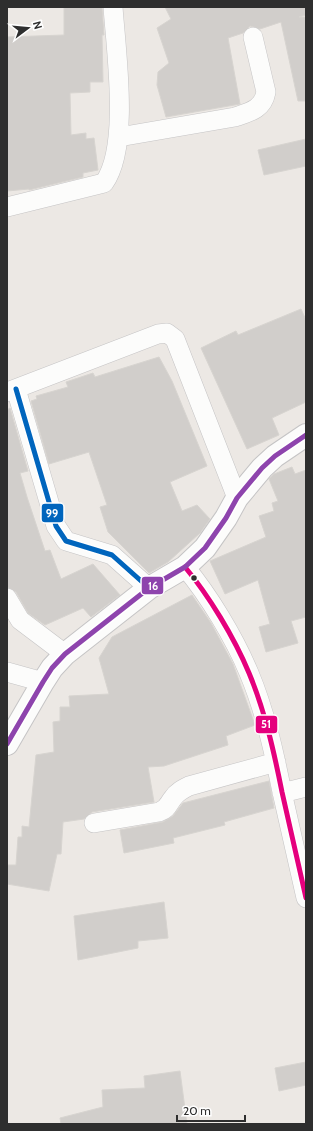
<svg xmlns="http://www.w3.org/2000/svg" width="313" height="1131" font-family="Cabin,sans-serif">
  <rect width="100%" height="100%" fill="#ece8e4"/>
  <path fill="#d1cecb" stroke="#d7d4d0" d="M64,7H102L104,35H102L103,82H90V92L70,93L71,135L86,133V139L94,138L98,170L83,173V177L29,190V189L7,191V37L64,35Z
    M165,7H306V15L299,17H306V101H298L281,22L260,29L250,26L243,33L228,38L240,104L166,117L157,85L158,72L169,63L157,28L171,19Z
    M306,139V166L264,175L258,150Z
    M301,309L306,320V402L272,418L279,435L247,449L201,348L236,331L238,335Z
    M159,357L172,381L207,466L170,482L182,511L197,505L210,519L200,533L168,562L149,573L108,532L100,507L107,505L89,452L49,464L31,401L37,399L36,396L68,387L66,382L93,373L95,377Z
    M10,408L28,471L20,473L27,497L45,551L50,550L61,579L93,564L120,595L91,617L83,608L45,625L28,613L16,592L7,587V410Z
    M292,467L295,474L306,470V617L291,621L298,643L266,652L259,627L270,624L258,580L225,594L210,561L266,537L259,516L274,511L272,503L278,501L269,479L274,474Z
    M192,595L211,623L233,664L255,725L226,736L228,745L164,766L148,767L154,802L92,812L84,819L63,822L61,854H57L49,891L7,884V865H16L18,837H22V826L29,827L36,755L54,752L53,722L60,721V707H70L69,696L109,694L99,658L112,637Z
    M269,781L274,808L224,822L225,825L173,838L174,843L124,853L120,830L163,822L173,816L183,803Z
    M164,902L168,938L138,941V948L78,960L74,916Z
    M306,1062V1085L279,1091L275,1068Z
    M180,1071L187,1124H61L60,1118L103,1107L102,1090L145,1088L144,1076Z"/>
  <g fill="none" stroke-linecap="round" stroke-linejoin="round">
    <g stroke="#c5c4c5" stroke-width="20">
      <path id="minor" d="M119,137L235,117C250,112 263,109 266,92L253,37
        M7,207L104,183C130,147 116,51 113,7
        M16,389L56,526L66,541L112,555L149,588
        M7,392L158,334L167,333L175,339L237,498
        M185,567C209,596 234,637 249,673C265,711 274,752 282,792C290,828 298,863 306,898
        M7,598L20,620L65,654
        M7,672L43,682
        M282,793L306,787
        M94,823L159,812C168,809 168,804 173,798C177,792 183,789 189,786L276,762"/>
    </g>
    <g stroke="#c5c4c5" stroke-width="24">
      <path id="secondary" d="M7,744L43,682L52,668L65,654L149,588L185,567L205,548L226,518L237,498L262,468L275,456L306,435"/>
    </g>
    <use href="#minor" stroke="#fcfcfb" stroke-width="19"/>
    <use href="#secondary" stroke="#fcfcfb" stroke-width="22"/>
    <g stroke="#fff" stroke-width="8">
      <path id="bus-1" d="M16,389L56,526L66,541L112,555L149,588"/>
    </g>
    <g stroke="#fff" stroke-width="8">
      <path id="bus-2" d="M185,567C209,596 234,637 249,673C265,711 274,752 282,792C290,828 298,863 306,898"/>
    </g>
    <g stroke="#fff" stroke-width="8">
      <path id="bus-3" d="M7,744L43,682L52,668L65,654L149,588L185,567L205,548L226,518L237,498L262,468L275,456L306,435"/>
    </g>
    <use href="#bus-1" stroke="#0065bd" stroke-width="5"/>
    <use href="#bus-2" stroke="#e5007d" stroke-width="5"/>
    <use href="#bus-3" stroke="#8e44ad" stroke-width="5"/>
  </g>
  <circle fill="#2e2e2e" stroke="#fff" stroke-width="1.5" cx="194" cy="578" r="3.5"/>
  <g stroke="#fff" stroke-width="1.5">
    <rect x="41" y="503" width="23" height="20" rx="4" fill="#0065bd"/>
    <rect x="141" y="576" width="23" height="19" rx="4" fill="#8e44ad"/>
    <rect x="255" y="715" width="23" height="19" rx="4" fill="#e5007d"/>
  </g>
  <g font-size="11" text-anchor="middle" font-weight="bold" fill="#fff">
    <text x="52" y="517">99</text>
    <text x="153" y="590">16</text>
    <text x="266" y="728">51</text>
  </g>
  <rect width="313" height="1131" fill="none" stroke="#2e2e2e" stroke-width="16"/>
  <g transform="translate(28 28) rotate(74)" stroke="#ffffff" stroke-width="3" paint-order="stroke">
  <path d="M0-3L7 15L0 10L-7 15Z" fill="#2e2e2e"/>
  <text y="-6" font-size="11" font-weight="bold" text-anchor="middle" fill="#2e2e2e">N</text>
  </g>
  <path d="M177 1115v6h68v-6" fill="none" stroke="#2e2e2e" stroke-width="2"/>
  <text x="183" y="1115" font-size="12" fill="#2e2e2e" stroke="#ffffff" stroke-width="3" paint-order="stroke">20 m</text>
</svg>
